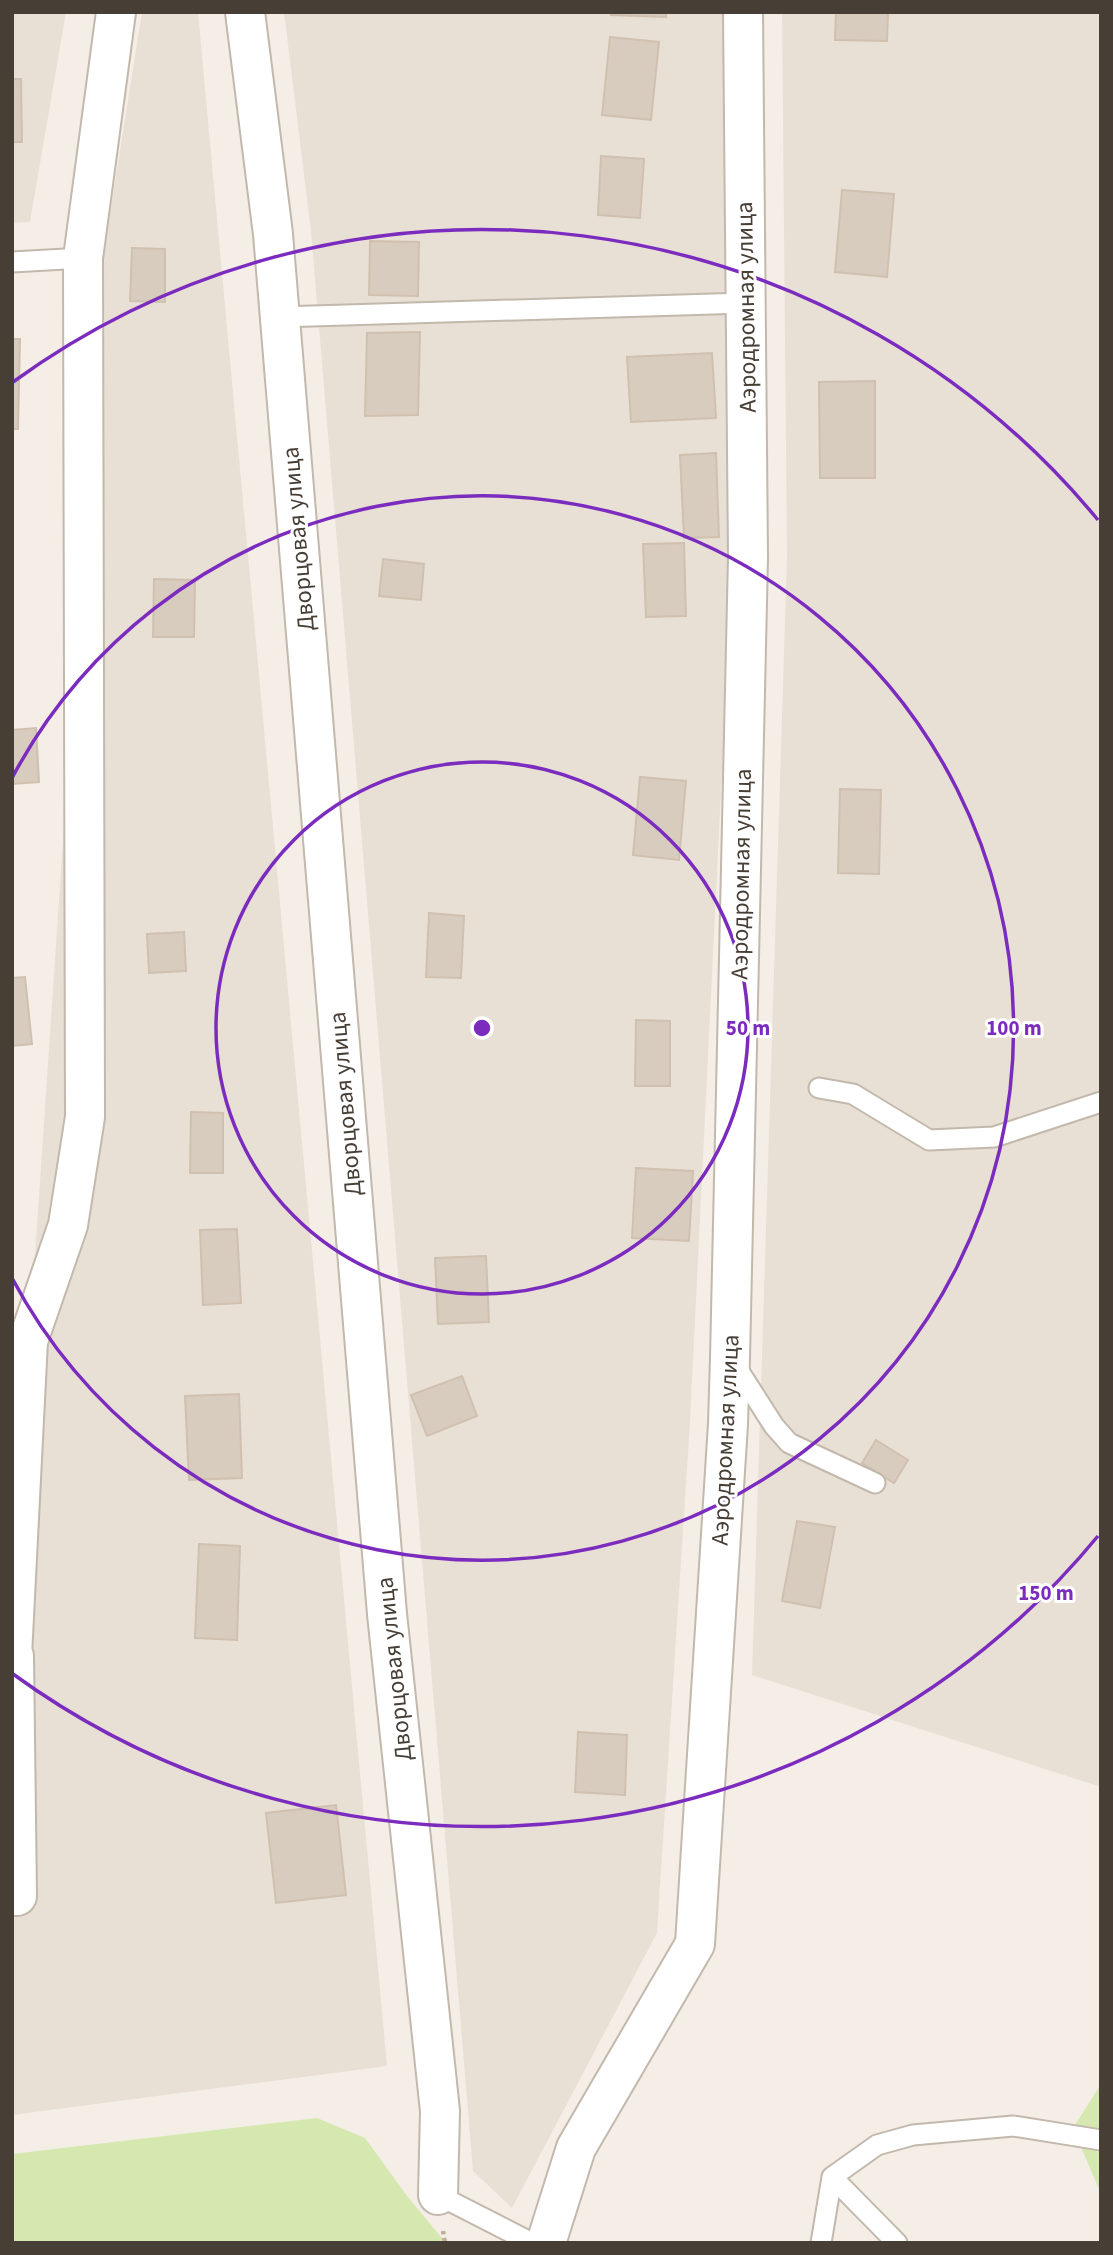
<svg xmlns="http://www.w3.org/2000/svg" width="1113" height="2255" font-family="'Source Sans 3',sans-serif">
  <rect width="100%" height="100%" fill="#f4eee7"/>
  <path fill="#e8e0d5" d="M12,12H66L30,222L12,223Z
    M142,12H198L387,2066L12,2115V1596L102,264Z
    M284,12H725L733,547L690,1422L657,1933L512,2208L473,2171L311,231Z
    M782,12H1101V1787L752,1675L787,557Z"/>
  <path fill="#d4e8af" d="M1101,2084V2194L1073,2128Z
    M317,2118L365,2138L407,2196L446,2243H12V2154Z"/>
  <path fill="#d8ccbf" stroke="#d0c0af" stroke-width="2" d="M611,12H666V17L611,15Z
    M836,12H888L887,41L835,40Z
    M610,37L659,42L651,120L602,115Z
    M12,79H21L22,142H12Z
    M601,156L644,159L640,218L598,215Z
    M842,190L894,194L887,277L835,272Z
    M370,241L419,242L418,296L369,295Z
    M132,248L165,249V302L130,301Z
    M420,332L418,415L365,416L367,333Z
    M12,339H20L18,429H12Z
    M712,353L716,418L631,422L627,357Z
    M875,381V478H820L819,382Z
    M716,453L719,537L684,538L680,455Z
    M684,543L686,616L646,617L643,544Z
    M383,559L424,564L421,600L379,596Z
    M154,579L195,580L194,637H153Z
    M36,728L39,782L12,784V730Z
    M640,777L686,781L679,860L633,855Z
    M840,789L881,790L879,874L838,873Z
    M429,913L464,916L461,978L426,977Z
    M184,932L186,971L149,973L147,934Z
    M25,977L32,1044L12,1046V978Z
    M636,1020L670,1021V1086H635Z
    M191,1112L223,1113V1173H190Z
    M636,1168L693,1171L689,1241L632,1238Z
    M237,1229L241,1303L203,1305L200,1230Z
    M486,1256L489,1322L438,1324L435,1258Z
    M462,1376L477,1416L427,1436L411,1395Z
    M239,1394L242,1478L189,1480L185,1396Z
    M876,1440L908,1460L894,1483L862,1463Z
    M797,1521L835,1527L820,1608L782,1601Z
    M199,1544L240,1546L237,1640L195,1638Z
    M578,1732L627,1735L625,1795L575,1792Z
    M336,1805L346,1895L276,1903L266,1813Z"/>
  <g fill="none" stroke-linecap="round" stroke-linejoin="round">
    <g stroke="#c2b8ac" stroke-width="23">
      <path id="lane" d="M12,262L83,258
        M279,317L746,303
        M819,1088L853,1094L929,1140L994,1137L1101,1102
        M735,1365L774,1426L789,1443L875,1483
        M832,2177L897,2243
        M438,2195L532,2243
        M821,2243L832,2177L877,2145L913,2135L1013,2126L1101,2140"/>
    </g>
    <g stroke="#c2b8ac" stroke-width="42">
      <path id="street" d="M245,12L273,234L387,1614L440,2111L438,2195
        M12,1656L28,1341L68,1225L85,1117L83,258L116,12
        M14,1656L17,1896
        M546,2243L576,2148L695,1944L728,1424L730,1358L748,557L743,12"/>
    </g>
    <path stroke="#c1af9a" stroke-width="4.5" stroke-dasharray="3.5 3.5" stroke-linecap="butt" d="M443,2231L445,2243"/>
    <use href="#lane" stroke="#fff" stroke-width="19"/>
    <use href="#street" stroke="#fff" stroke-width="38"/>
  </g>
  <g fill="none" stroke="#7b2cbf" stroke-width="3.5">
    <circle cx="482" cy="1028" r="266"/>
    <path d="M12 778A532 532 0 1 1 12 1278"/>
    <path d="M1098 1536A798 798 0 0 1 13 1674M13 382A798 798 0 0 1 1098 520"/>
  </g>
  <g text-anchor="middle" stroke-width="6" stroke-linejoin="round" paint-order="stroke">
    <g font-size="24" fill="#473e36" stroke="#fff">
      <text transform="translate(746 307) rotate(-91)" y="8">Аэродромная улица</text>
      <text transform="translate(298 539) rotate(-95)" y="8">Дворцовая улица</text>
      <text transform="translate(741 874) rotate(-89)" y="8">Аэродромная улица</text>
      <text transform="translate(345 1104) rotate(-95)" y="8">Дворцовая улица</text>
      <text transform="translate(725 1440) rotate(-87)" y="8">Аэродромная улица</text>
      <text transform="translate(394 1669) rotate(-96)" y="8">Дворцовая улица</text>
    </g>
  </g>
  <circle cx="482" cy="1028" r="10" fill="#7b2cbf" stroke="#fff" stroke-width="3.5"/>
  <g font-size="21" text-anchor="middle" font-weight="bold" fill="#7b2cbf" stroke="#fff" stroke-width="6" stroke-linejoin="round" paint-order="stroke">
    <text x="748" y="1035">50 m</text>
    <text x="1014" y="1035">100 m</text>
    <text x="1046" y="1600">150 m</text>
  </g>
  <rect width="1113" height="2255" fill="none" stroke="#473e36" stroke-width="28"/>
</svg>
